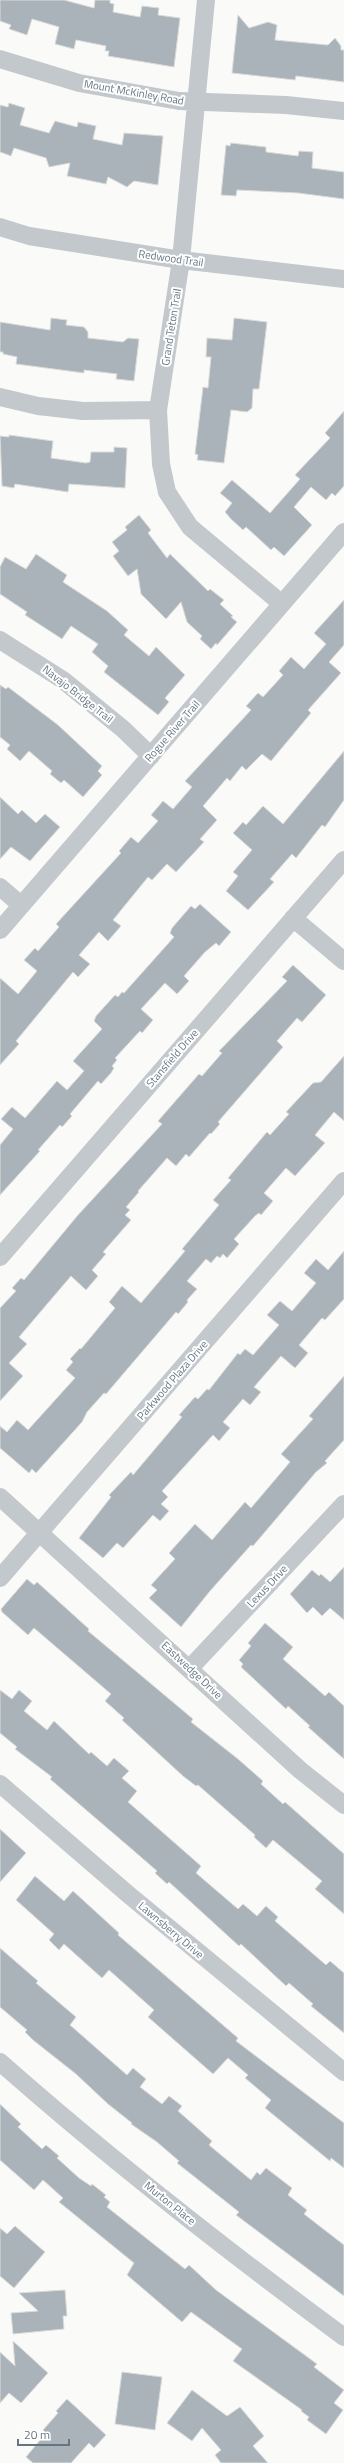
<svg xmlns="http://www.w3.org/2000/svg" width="344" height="2463" font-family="'Titillium Web',sans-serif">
  <rect width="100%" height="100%" fill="#fafaf8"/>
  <path fill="#aab3b9" stroke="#dcdcda" d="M0,0H64L94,8L95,0H110V3L114,4L113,12L140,17L142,6L159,8L158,15L180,18L174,67L108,56L109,51H105L106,46L76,40L74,49L55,44L59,27L32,19L27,35L9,29L11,25L0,21Z
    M238,15L249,28L268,22L277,25L275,40L328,45L335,38L341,46V50H344V82L296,76L295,80L232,73Z
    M9,103L25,108L20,125L49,133L55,121L77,127L78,122L96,126L93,139L122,145L124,133L163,136L158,185L134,181L127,187L108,177L106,184L67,176L70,163L49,167L46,158L14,148L11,156L0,152V105L8,107Z
    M231,143L266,147V152L298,156L299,151L313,152L312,168L344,172V199L298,193L237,190L236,196L221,195L226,145L230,146Z
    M51,318L67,320L66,325L84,327L88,332V338L123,342L128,338L139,339L134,381L116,379L117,374L84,370V373L16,364L17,357L3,354V352H0V322L50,330Z
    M234,318L267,322L259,389H253L252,408L247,412L231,410L224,463L197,460L198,455L195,454L203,387L208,388L211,357H206L207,338L232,340Z
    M344,411V486L335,496L332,493L326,500L311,487L294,507L312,525L284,556L274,547L271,550L246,527L243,530L231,519L225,512L232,503L220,493L232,480L270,513L300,479L295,475L330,438L325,433Z
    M9,435L53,441L51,458L86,463L90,462L91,452H114V447L127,448L125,488L69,484L68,492L15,484L14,488L2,486L0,436L9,437Z
    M139,515L151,530L148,533L167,558L170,554L208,591L210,589L224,600L220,604L233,616L231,617L237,622L217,645L216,643L211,649L200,639L202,636L187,622L181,602L166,619L141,594L137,569L128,576L113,556L119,551L112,542L127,530L125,527Z
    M36,554L67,575L63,582L107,611L128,630L124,635L149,656L156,647L185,675L165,698L169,702L158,715L104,672L108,666L92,652L98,644L71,626L62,639L25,615L27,612L0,594V567L5,557L26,569Z
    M344,600V645L329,662L341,673L308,710L311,713L271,761L262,754L246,770L242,766L230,781L227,778L203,806L217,820L200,839L204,842L176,872L167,864L152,880L148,877L113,920L121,926L108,941L99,932L79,955L90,964L78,977L73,972L16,1041L19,1044L0,1065V978L18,994L37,971L24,960L35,948L38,951L59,927L56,924L121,853L119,851L131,837L138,843L158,821L151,815L163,801L173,809L192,787L185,781L251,710L246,706L258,693L263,697L283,675L279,671L291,657L304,669L326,644L314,633Z
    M0,685L6,689L8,687L58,725L102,766L98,771L102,775L83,797L64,780L61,783L50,774L52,771L29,751L20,761L7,749L10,745L0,737Z
    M344,751V800L325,827L322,825L296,858L292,854L270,879L274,882L248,910L226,891L238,876L233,872L252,850L233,833L243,822L246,825L263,806L283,824Z
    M0,797L18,814L22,810L36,823L45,814L60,827L30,861L11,847L0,859Z
    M200,904L231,932L219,946L216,943L205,952L184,976L189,981L177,994L165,983L141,1009L153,1020L142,1033L140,1031L115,1058L117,1060L112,1066L114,1068L111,1073L101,1084L98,1081L70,1114L72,1116L62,1127L60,1125L38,1150L40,1151L0,1195V1145L13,1129L1,1119L12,1107L25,1118L57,1081L67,1090L84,1071L73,1061L102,1029L94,1021L96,1016L115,995L118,997L122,992L124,993L174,937L170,933L172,928L191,906L195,909Z
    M293,965L326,995L302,1022L297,1018L277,1041L283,1047L218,1122L220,1124L211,1134L210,1133L189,1157L186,1154L176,1166L167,1158L138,1191L139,1192L126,1207L130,1210L125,1215L131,1220L103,1252L106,1254L92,1270L98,1276L86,1290L71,1276L19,1337L27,1344L9,1363L23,1376L0,1401V1308L16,1291L12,1288L21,1278L24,1280L78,1215L162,1124L158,1121L199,1074L202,1076L222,1053L219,1051L287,981L282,977Z
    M344,1056V1121L334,1112L315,1135L325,1143L295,1176L286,1168L264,1193L273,1201L261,1215L259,1213L255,1216L234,1239L239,1244L227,1258L223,1254L220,1258L217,1256L211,1263L206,1259L187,1281L197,1289L187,1300L188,1302L178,1314L176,1312L106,1394L104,1393L87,1412L82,1422L36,1473L32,1469L29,1473L0,1448V1426L7,1432L17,1420L28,1430L75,1378L66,1370L73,1362L70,1359L80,1348L81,1349L115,1308L109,1302L122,1286L141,1303L185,1251L182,1249L219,1205L213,1200L231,1180L228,1178L267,1132L270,1135L289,1114L286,1112L313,1083L321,1082Z
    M344,1251V1299L325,1320L322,1318L299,1345L308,1353L295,1368L281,1356L254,1387L261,1392L250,1405L243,1399L223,1422L230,1428L219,1441L213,1435L162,1491L168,1497L161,1504L169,1511L160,1521L153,1515L123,1548L117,1543L103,1558L79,1538L111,1497L109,1495L131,1472L133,1475L182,1417L179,1415L195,1397L198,1399L207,1389L209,1390L238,1353L240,1355L245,1349L253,1355L279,1325L267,1315L280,1301L292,1311L316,1283L304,1273L316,1259L328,1270Z
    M344,1376V1440L325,1461L327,1463L316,1472L253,1546L251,1545L210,1591L181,1627L149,1598L157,1590L151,1585L175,1559L169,1553L195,1524L212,1540L245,1502L251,1508L290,1462L281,1454L313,1419L309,1416Z
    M344,1567V1620L330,1608L322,1616L313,1607L307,1613L290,1594L312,1570L319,1576L321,1574L330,1582Z
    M27,1579L34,1585L37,1582L89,1629L88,1631L193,1719L191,1722L238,1759L263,1781L261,1784L283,1804L285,1802L344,1854V1914L315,1889L322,1881L273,1840L266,1848L254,1837L255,1835L198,1785L196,1786L183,1776L122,1720L124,1718L105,1701L111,1694L34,1628L28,1635L2,1612L1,1609Z
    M265,1623L293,1647L283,1659L325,1696L329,1692L344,1706V1759L308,1727L310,1726L288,1706L286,1709L241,1667L243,1664L239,1660L251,1646L248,1643Z
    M0,1690L12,1699L19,1690L32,1701L24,1711L47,1730L54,1721L89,1754L91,1752L107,1766L114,1758L129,1771L122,1778L137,1791L128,1802L201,1866L196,1873L238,1909L243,1904L257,1916L266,1906L278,1917L275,1921L326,1965L330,1961L344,1973V2033L311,2006L313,2004L289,1983L286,1986L241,1944L239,1946L169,1882L167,1884L155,1873L157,1871L134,1851L50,1779L52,1777L15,1749L17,1747L0,1733Z
    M0,1829L26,1853L0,1882Z
    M35,1876L64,1901L73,1891L119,1933L118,1935L224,2026L238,2038L236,2041L344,2123V2168L331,2158L330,2161L265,2108L271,2100L245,2078L248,2075L228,2058L213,2074L148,2017L154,2010L109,1970L102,1978L64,1944L59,1950L49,1940L54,1934L16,1900Z
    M0,1948L38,1981L36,1983L76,2017L70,2025L127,2075L133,2068L146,2079L140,2087L162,2104L169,2096L182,2106L178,2111L212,2141L209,2145L251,2180L257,2172L260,2175L266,2168L292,2188L288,2195L307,2210L304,2214L344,2245V2296L236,2215L239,2212L177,2163L179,2161L157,2142L131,2124L132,2123L108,2104L76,2074L33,2040L25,2032L27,2030L0,2007Z
    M0,2104L21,2124L18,2127L42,2149L46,2145L59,2156L57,2158L79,2178L91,2186L92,2184L106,2195L104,2197L110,2202L107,2207L185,2269L189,2265L216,2290L317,2364L314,2367L344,2390L334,2403L343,2410L326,2434L307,2420L309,2417L301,2411L302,2410L233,2361L242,2349L191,2312L182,2322L127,2275L134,2263L59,2202L63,2198L43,2180L34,2190L0,2160Z
    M15,2226L45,2252L14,2288L0,2276V2228L7,2234Z
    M65,2290L67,2316H63L64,2329L13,2334L11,2313L38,2311L19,2293Z
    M13,2341L48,2373L21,2403L9,2393L0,2403V2352L15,2366Z
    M122,2372L162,2377L155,2430L115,2424Z
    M192,2390L227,2416L240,2407L264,2436L253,2446L268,2463H221L215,2455L221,2450L202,2428L192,2441L167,2423Z
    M67,2399L106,2435L94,2448L89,2443L71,2463H33L26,2457L46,2433L43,2430L58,2413L56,2411Z"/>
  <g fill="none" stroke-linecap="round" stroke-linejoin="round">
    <path stroke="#c3c8cc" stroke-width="18" d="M206,0L181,260L158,410L161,464L167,492L190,527L282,604
      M0,59L79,83L179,101L286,105L344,111
      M0,227L29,236L181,260L344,279
      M0,397L38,406L83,411L158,410
      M0,640L63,680L123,729L151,756
      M0,887L21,905
      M293,918L344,961
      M0,930L344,532
      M0,1257L344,860
      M0,1497L300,1770L344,1805
      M0,1578L344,1181
      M190,1668L344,1504
      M0,1784L129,1895L344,2072
      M0,2062C110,2159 226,2250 344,2337"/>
  </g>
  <g text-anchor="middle" stroke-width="4" stroke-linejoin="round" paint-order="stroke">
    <g font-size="11" fill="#657683" stroke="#fff">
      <text transform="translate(134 92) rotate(10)" y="4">Mount McKinley Road</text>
      <text transform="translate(171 258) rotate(8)" y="4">Redwood Trail</text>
      <text transform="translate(171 327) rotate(-81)" y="4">Grand Teton Trail</text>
      <text transform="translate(78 694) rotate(38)" y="4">Navajo Bridge Trail</text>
      <text transform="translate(172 731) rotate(-49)" y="4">Rogue River Trail</text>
      <text transform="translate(172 1058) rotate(-49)" y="4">Stansfield Drive</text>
      <text transform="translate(172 1380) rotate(-49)" y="4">Parkwood Plaza Drive</text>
      <text transform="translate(267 1586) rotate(-47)" y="4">Lexus Drive</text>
      <text transform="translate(192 1670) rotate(43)" y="4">Eastwedge Drive</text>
      <text transform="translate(171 1930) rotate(40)" y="4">Lawnsberry Drive</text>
      <text transform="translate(170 2203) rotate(39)" y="4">Murton Place</text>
    </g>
  </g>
  <path d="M18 2439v6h51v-6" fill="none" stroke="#657683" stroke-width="2"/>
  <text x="24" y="2439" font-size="12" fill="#657683" stroke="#ffffff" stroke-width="3" paint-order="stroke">20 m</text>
</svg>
